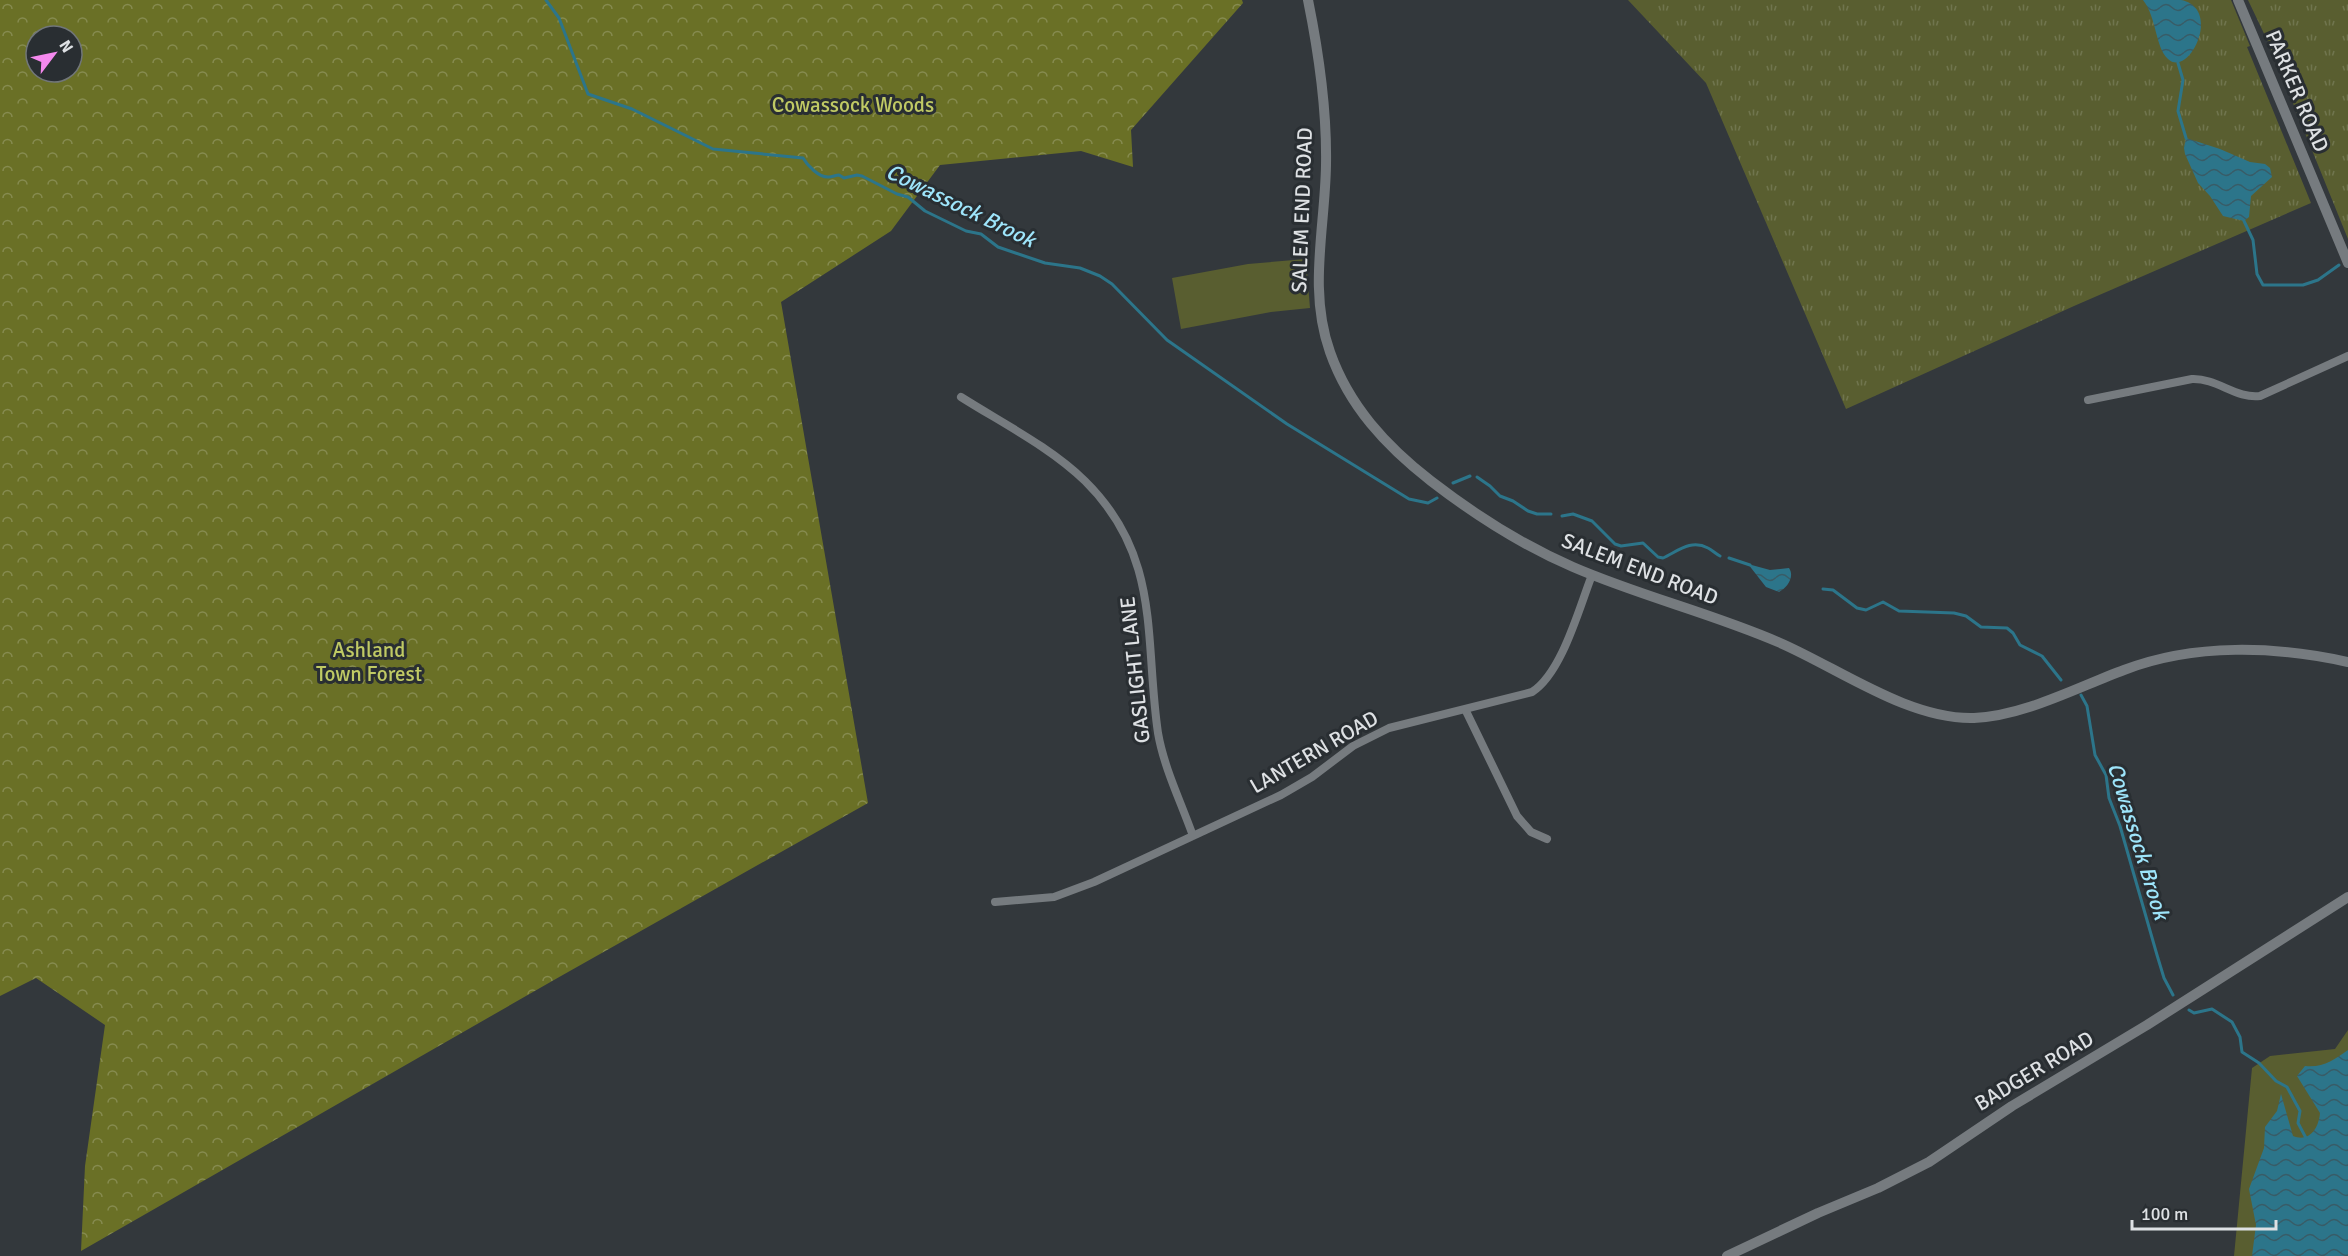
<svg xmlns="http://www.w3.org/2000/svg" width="2348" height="1256" font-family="Signika,sans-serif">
  <defs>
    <pattern id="grass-tufts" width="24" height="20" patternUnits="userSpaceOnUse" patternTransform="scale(1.5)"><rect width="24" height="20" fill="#595e30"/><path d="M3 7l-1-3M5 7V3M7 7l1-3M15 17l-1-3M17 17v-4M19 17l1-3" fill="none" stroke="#70754e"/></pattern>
    <pattern id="forest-crowns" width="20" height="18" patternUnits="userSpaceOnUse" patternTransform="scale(1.5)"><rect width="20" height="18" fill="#6a7026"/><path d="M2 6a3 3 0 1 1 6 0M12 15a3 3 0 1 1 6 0" fill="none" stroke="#868b50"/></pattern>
    <pattern id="water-waves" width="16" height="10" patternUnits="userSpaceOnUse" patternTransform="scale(1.5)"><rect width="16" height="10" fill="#2c758a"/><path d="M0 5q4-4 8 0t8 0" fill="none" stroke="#385c67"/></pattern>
  </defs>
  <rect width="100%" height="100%" fill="#33383c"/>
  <path fill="url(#grass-tufts)" d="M1628,0H2231L2250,46L2247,47L2311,203L2074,306L1846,409L1706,83Z
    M2248,0H2348V239L2269,44Z"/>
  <path fill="url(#forest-crowns)" fill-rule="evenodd" d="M0,0H1242L1243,3L1131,130L1133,167L1081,151L940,165L891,231L781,302L868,803L561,976L81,1251L85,1166L105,1025L36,978L0,996ZM36,36H72V72H36Z"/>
  <path fill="#595e30" d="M1306,259L1310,308L1271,312L1181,329L1172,278L1248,264Z
    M2348,1030V1256H2234L2252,1068L2270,1056L2335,1049Z"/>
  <path fill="url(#water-waves)" d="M2143,0C2155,0 2169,0 2181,0C2223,8 2189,79 2168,59C2155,47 2157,18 2143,0Z
    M2186,138L2220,149L2250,162L2265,164L2270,168L2272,177L2251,196L2249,217L2244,221L2223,216L2210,196L2198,183L2185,154L2184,148Z
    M1748,564L1770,570L1789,568C1795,577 1787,588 1779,592L1766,587Z
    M2348,1050V1256H2252L2256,1225L2249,1189L2264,1148L2265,1127L2277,1111L2281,1094L2293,1136C2310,1143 2319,1127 2320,1113L2297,1076L2305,1066C2323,1068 2334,1060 2348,1050Z"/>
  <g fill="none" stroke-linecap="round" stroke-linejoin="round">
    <path stroke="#2c758a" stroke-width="3" d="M546,0L559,18L588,94L632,109L713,149L803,158C807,165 819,178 829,177C832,177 836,175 839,175L844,178L857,175L862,176L897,194L908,197L925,211L966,231L981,234L998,247L1045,263L1080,268L1100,276L1112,284L1167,340L1287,424L1409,499L1428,503L1437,498
      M2178,63L2183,80L2178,111L2186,138
      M2244,221L2253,240L2257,274L2263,285H2303L2318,280L2339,265
      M1477,477L1490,486L1500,496L1513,501L1528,511L1537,514H1551
      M1453,483L1470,476
      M1562,516L1573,514L1592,521L1615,544L1621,546L1643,543L1658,557L1663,558C1678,551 1691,539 1708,548C1712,550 1716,554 1720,556
      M1729,558L1750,565
      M1823,589L1833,590L1857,608L1866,610L1883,602L1899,611L1954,613L1966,616L1981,627L2007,628L2013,633L2020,645L2042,656L2061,680
      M2081,695L2087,706L2095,755L2106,775L2109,798L2120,826L2157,955L2164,978L2173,995
      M2189,1010L2194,1013L2212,1009L2232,1022L2240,1037L2242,1052L2259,1063L2276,1081L2287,1087L2300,1111L2298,1123L2306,1138"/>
    <path stroke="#767b7f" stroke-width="8" d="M961,397C1002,423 1050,447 1085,481C1162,557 1144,638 1158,733C1164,768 1181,802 1193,836
      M2088,400L2192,379C2217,378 2236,399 2260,396L2348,356
      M1465,709L1517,816L1531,832L1547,839
      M995,902L1054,897L1094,882L1281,795L1312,777L1353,746L1389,728L1532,692C1562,673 1579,608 1592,575"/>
    <path stroke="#767b7f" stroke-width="10" d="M1308,0C1319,54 1327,110 1326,165C1325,229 1308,290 1330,352C1349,406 1386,446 1431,481C1475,515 1522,545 1573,567C1640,596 1711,613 1778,642C1837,667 1908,720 1974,718C2024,716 2078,687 2124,670C2194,643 2276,646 2348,662
      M2238,0L2348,263
      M1727,1256L1818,1213L1878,1188L1929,1162L2012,1106L2147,1025L2348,897"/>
  </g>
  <g text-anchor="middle" stroke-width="6" stroke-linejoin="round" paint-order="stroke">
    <g font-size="21" fill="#dee1e4" stroke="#292e32">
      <text transform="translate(2297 91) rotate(67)" y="7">PARKER ROAD</text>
      <text transform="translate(1302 210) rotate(-88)" y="7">SALEM END ROAD</text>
      <text transform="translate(1640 569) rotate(21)" y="7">SALEM END ROAD</text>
      <text transform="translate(1135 670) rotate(-96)" y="7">GASLIGHT LANE</text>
      <text transform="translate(1314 752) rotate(-30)" y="7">LANTERN ROAD</text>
      <text transform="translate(2034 1071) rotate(-31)" y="7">BADGER ROAD</text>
    </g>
    <g font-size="21" fill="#c0ca64" stroke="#292e32">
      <text x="853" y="112">Cowassock Woods</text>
      <text x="369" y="657">Ashland<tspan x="369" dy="24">Town Forest</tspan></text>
    </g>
    <g font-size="22" font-style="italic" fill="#9ee5fb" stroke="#292e32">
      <text transform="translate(961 205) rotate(26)" y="8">Cowassock Brook</text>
      <text transform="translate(2139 841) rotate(73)" y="8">Cowassock Brook</text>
    </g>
  </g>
  <g transform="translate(54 54) rotate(58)"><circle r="28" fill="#292e32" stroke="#717679" stroke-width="1.5"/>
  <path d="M0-4.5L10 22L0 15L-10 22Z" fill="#f589ee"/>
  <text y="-9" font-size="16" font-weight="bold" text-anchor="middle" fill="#dee1e4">N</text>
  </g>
  <path d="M2132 1220v9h144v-9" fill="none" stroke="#dee1e4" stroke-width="3"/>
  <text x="2141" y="1220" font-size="18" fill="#dee1e4" stroke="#292e32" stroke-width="4.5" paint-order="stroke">100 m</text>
</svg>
